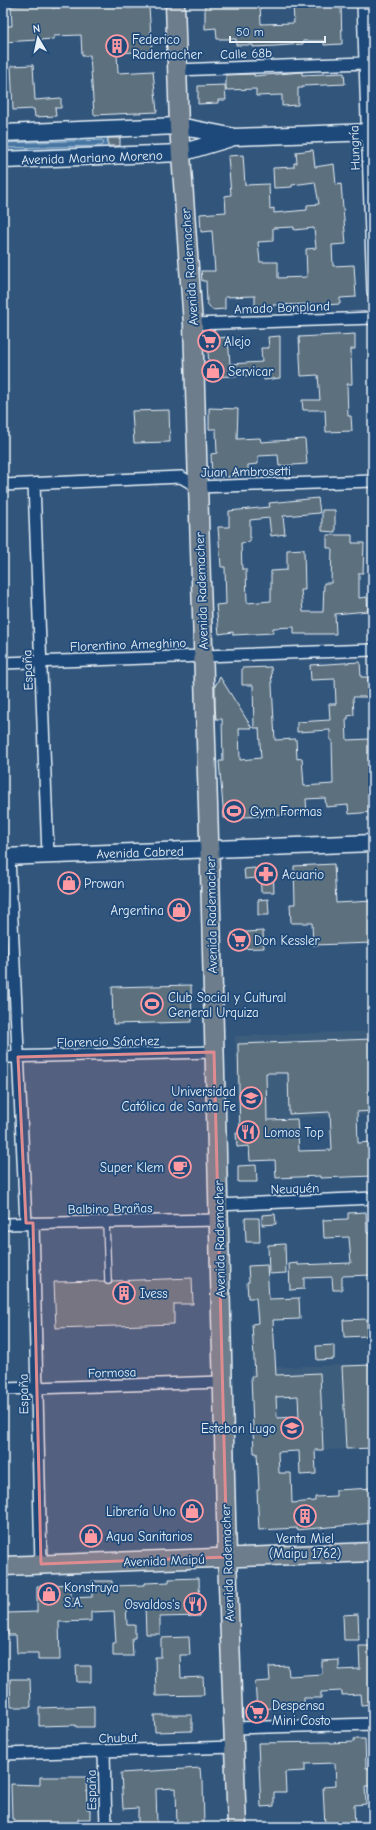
<svg xmlns="http://www.w3.org/2000/svg" width="376" height="1830" font-family="'Comic Neue',sans-serif">
  <rect width="100%" height="100%" fill="#31557b"/>
  <filter id="ink" filterUnits="userSpaceOnUse"><feTurbulence type="fractalNoise" baseFrequency=".025" numOctaves="2"/><feDisplacementMap in="SourceGraphic" scale="8" xChannelSelector="R" yChannelSelector="G"/><feConvolveMatrix kernelMatrix="1 2 1 2 8 2 1 2 1" color-interpolation-filters="sRGB"/></filter>
  <g filter="url(#ink)">
    <path fill="#3e5d7c" d="M373,1031V1115L238,1120L235,1036Z
      M373,1364V1448L254,1453L251,1368Z"/>
    <path fill="#4676a2" stroke="#87a7c4" d="M108,136V149L3,152V139Z"/>
    <g fill="none" stroke-linecap="round" stroke-linejoin="round">
      <path stroke="#a7c0d6" stroke-width="1" d="M3,143L102,140L104,143L102,146L3,148"/>
    </g>
    <path fill="#5c6f7e" stroke="#e8f1f8" fill-rule="evenodd" d="M260,3L261,24L294,23L293,3H341L342,44L324,45V41H303V44L275,46L253,47V45H236V39H217L216,28L205,29V4Z
      M30,4V6L52,5V8L127,4V8L149,7L152,51L117,53L118,73L153,71L157,112L94,115L90,55L82,56L81,35L54,36V39L3,42V26H12L11,6Z
      M33,65L35,100L61,98V108H55L56,116L35,117L34,109L13,110L11,66Z
      M302,72V75L344,73L345,84L303,86V88H298V105L282,106V95L256,96V89L226,90V75L254,74V76Z
      M225,85L226,100H218V103L198,104V86Z
      M108,138H120V146H108Z
      M313,150L315,167L334,164L336,185L341,184L346,244L332,245L333,266L354,265L356,297L340,298V304L325,305L313,306V304L273,305V308H255V296L225,297V309L212,310L207,303L206,281H202L201,271H215L212,231L201,232L200,214L226,212L225,196L231,195L228,156L243,155L245,185L269,184L270,209L274,208V213L307,210V205L319,204L315,182L292,185V187L274,188L273,168L294,167V163H297L296,152ZM294,227V230L314,228L316,248L306,249L307,277L278,278V262H260L258,242L273,241V228Z
      M355,334V349H351L352,384H347L348,416H351L352,431L326,432L325,410H303L302,400H320L318,375L301,376L299,337Z
      M280,336V378L264,380L263,375L207,377V365H209L207,339L228,337L230,364L262,362L261,348H269L268,337Z
      M209,408L238,409L237,439L260,438L261,442L305,439L307,464L279,466L278,455L258,456V464L248,465V475L212,478L211,454L217,453L216,429H209Z
      M169,410L170,442L134,443L132,411Z
      M318,498L320,513L283,516L285,534L271,536L269,518L250,520V542L241,543L242,569H246L247,603L271,601V571L287,570V550L304,549L305,590H301L303,612H323L324,583H331L332,548H327V535H352V543H364L363,573H359V598L367,597L368,611L335,614L336,634H294V627L273,628V633L233,635V632L219,634L216,605L226,604L225,567H221L218,527H229V511L270,507L269,503Z
      M322,510H335V532L322,531Z
      M360,662L361,677H368L369,697H353L354,715L348,716V719H346L347,740L370,739L373,812L349,814L348,805L326,807L325,798L306,799L307,814L224,818L219,761H223L222,719H216L215,706V686L220,677L252,728H239L240,760L261,758L259,728H254L253,685H242V668L271,667L275,740L296,739L297,759L302,758L304,786L333,784L332,740H330V730L297,732V722L330,720L329,704H336L335,679L311,680L310,665Z
      M334,864L336,903L373,901V943L313,945L312,923H291L290,904H295L294,866Z
      M255,868L256,878L245,879L244,869Z
      M273,869L274,892H261L260,870Z
      M268,899L269,915H258V900Z
      M263,931L264,948L233,949L232,933Z
      M191,985L192,1022L113,1024L112,987Z
      M373,1039V1111L357,1112L358,1143L373,1142V1176L320,1178V1176L276,1178L275,1160L250,1161L249,1146L237,1147L236,1133H240L238,1044ZM266,1073H288L289,1114L330,1112L332,1150L299,1151L297,1119L267,1120Z
      M256,1165L257,1182H238V1166Z
      M366,1212L367,1233H370L373,1275L342,1276V1290H333L332,1277L304,1278V1289L290,1290L289,1264L298,1263V1265L351,1263L349,1237L324,1238L323,1220L348,1219V1213Z
      M275,1214L276,1224L262,1225V1215Z
      M245,1218H259L260,1242H246Z
      M285,1244L286,1273L269,1274L268,1245Z
      M267,1265L269,1299L299,1298L300,1319L273,1320L276,1375L320,1373L323,1450H315L316,1474L300,1475L299,1451L278,1452L279,1473H291L292,1503L315,1501V1497L336,1496V1490L373,1488V1523L297,1530V1528L259,1530L257,1490H259L258,1469L257,1453H254L251,1376H255L252,1324L258,1323L256,1298H248L247,1282H249L248,1266ZM298,1396L299,1417L277,1418L276,1397Z
      M192,1278L193,1304H174V1324L56,1328L54,1282L104,1281L108,1285L111,1284L112,1281Z
      M367,1319V1336L344,1337L343,1320Z
      M334,1345V1359L317,1360L316,1346Z
      M373,1365V1448L346,1449L342,1366Z
      M199,1578L200,1616L160,1617V1634H146L145,1604H126L127,1625H135V1638H132L133,1656H113V1643H116L114,1611L91,1612V1621L59,1622L60,1660H38V1653H17L16,1635H8L7,1613L37,1612V1586L71,1584V1598L92,1597V1581H112V1586L145,1585V1583L169,1582V1579Z
      M358,1614L359,1640H344L343,1615Z
      M189,1637L190,1655H180L181,1678L203,1677L204,1695L156,1696L155,1657H161V1638Z
      M359,1646H373V1704L361,1705L360,1694L342,1695V1691L321,1692V1698H304V1704L290,1705V1707L257,1709L255,1682L270,1681L269,1667L288,1666L289,1676L322,1674V1661L339,1660V1670L360,1669Z
      M76,1666H91V1682H77Z
      M10,1679H30L31,1707H11Z
      M94,1706V1727H76V1725L39,1726V1708Z
      M154,1715H192V1731L155,1732Z
      M354,1739H365L366,1768H371L372,1786H365L366,1804L354,1805L355,1827H325L323,1787L336,1786L335,1763L305,1764V1771L285,1772L286,1792H274V1806L261,1807L258,1743L330,1742V1743L354,1742Z
      M200,1768L201,1780H203L204,1827H177L176,1788L156,1789L157,1826L138,1827V1808L123,1809L121,1773Z
      M40,1777H86L87,1809H90V1819H78V1827H15L14,1819H12L11,1784L40,1785Z"/>
    <g fill="none" stroke-linecap="round" stroke-linejoin="round">
      <g stroke="#e8f1f8" stroke-width="8">
        <path id="service" d="M106,1222L108,1281"/>
      </g>
      <g stroke="#e8f1f8" stroke-width="14">
        <path id="minor" d="M363,3L373,292
          M176,70L365,63
          M193,324L373,318
          M34,484L48,855
          M3,485L181,477L198,487L373,481
          M3,663L373,650
          M9,857L26,1223
          M3,1057L214,1052
          M218,1205L373,1198
          M33,1223L41,1564
          M3,1224L218,1220
          M3,1389L222,1382
          M233,1728L373,1724
          M104,1752L106,1827
          M3,1754L234,1747"/>
      </g>
      <g stroke="#e8f1f8" stroke-width="19">
        <path id="secondary" d="M3,133L179,126L235,137L373,132
          M3,160L181,153L231,138
          M3,857L373,843"/>
      </g>
      <g stroke="#e8f1f8" stroke-width="21">
        <path id="primary" d="M175,3L179,126L193,324L210,870L227,1557L237,1827
          M3,1566L373,1552"/>
      </g>
      <use href="#service" stroke="#1f4a7a" stroke-width="5.5"/>
      <use href="#minor" stroke="#1f4a7a" stroke-width="11"/>
      <use href="#secondary" stroke="#1f4a7a" stroke-width="16"/>
      <use href="#primary" stroke="#6d7d8c" stroke-width="18"/>
    </g>
  </g>
  <path fill="#df8c90" fill-opacity="0.2" stroke="#df8c90" stroke-width="3" stroke-linejoin="round" d="M214,1052L227,1557L41,1564L33,1223H26L18,1057Z"/>
  <defs>
    <g id="building-ring" transform="scale(1.15)"><circle r="9.5" fill="#1f4a7a" stroke="#ff9aa2" stroke-width="1.5"/><path d="M-4-6H4V6H1V3H-1V6H-4ZM-2.5-4.3h1.7v1.8h-1.7ZM.8-4.3h1.7v1.8H.8ZM-2.5-1h1.7V.8h-1.7ZM.8-1h1.7V.8H.8Z" fill="#ff9aa2"/></g>
    <g id="supermarket-ring" transform="scale(1.15)"><circle r="9.5" fill="#1f4a7a" stroke="#ff9aa2" stroke-width="1.5"/><path d="M-6-5.5h2.5l.6 2H6L4.5 2H-2.5L-4.4-4H-6ZM-1.5 3.2a1.3 1.3 0 1 0 .1 0ZM3 3.2a1.3 1.3 0 1 0 .1 0Z" fill="#ff9aa2"/></g>
    <g id="shop-ring" transform="scale(1.15)"><circle r="9.5" fill="#1f4a7a" stroke="#ff9aa2" stroke-width="1.5"/><path d="M-5-2.5h2.3a2.7 3.5 0 0 1 5.4 0H5L5.5 6h-11ZM-1.5-2.5h3a1.5 2.3 0 0 0-3 0Z" fill="#ff9aa2"/></g>
    <g id="stadium-ring" transform="scale(1.15)"><circle r="9.5" fill="#1f4a7a" stroke="#ff9aa2" stroke-width="1.5"/><path d="M0-5a6.5 5 0 1 0 0 10a6.5 5 0 1 0 0-10ZM-3.5-1.8h7v3.6h-7Z" fill="#ff9aa2"/></g>
    <g id="pharmacy-ring" transform="scale(1.15)"><circle r="9.5" fill="#1f4a7a" stroke="#ff9aa2" stroke-width="1.5"/><path d="M-2-6h4v4h4v4h-4v4h-4v-4h-4v-4h4Z" fill="#ff9aa2"/></g>
    <g id="university-ring" transform="scale(1.15)"><circle r="9.5" fill="#1f4a7a" stroke="#ff9aa2" stroke-width="1.5"/><path d="M0-5L7-2L0 1L-7-2ZM-4 1L0 2.5L4 1V4Q0 6-4 4Z" fill="#ff9aa2"/></g>
    <g id="restaurant-ring" transform="scale(1.15)"><circle r="9.5" fill="#1f4a7a" stroke="#ff9aa2" stroke-width="1.5"/><path d="M-5-6h1v4h1v-4h1v4h1v-4h1v5L-1.5 .5V6h-2V.5L-5-1ZM5-6V6H3V1.5H1.5Q1.5-4 5-6Z" fill="#ff9aa2"/></g>
    <g id="cafe-ring" transform="scale(1.15)"><circle r="9.5" fill="#1f4a7a" stroke="#ff9aa2" stroke-width="1.5"/><path d="M-5.5-4.5H6V0H3Q3 3.5 0 3.5H-2.5Q-5.5 3.5-5.5 0ZM3-3.2v2h1.7v-2ZM-6 4.5H4V6H-6Z" fill="#ff9aa2"/></g>
  </defs>
  <g fill-rule="evenodd">
    <use href="#building-ring" x="117" y="46"/>
    <use href="#supermarket-ring" x="209" y="341"/>
    <use href="#shop-ring" x="213" y="371"/>
    <use href="#stadium-ring" x="234" y="811"/>
    <use href="#pharmacy-ring" x="266" y="874"/>
    <use href="#shop-ring" x="69" y="883"/>
    <use href="#shop-ring" x="179" y="910"/>
    <use href="#supermarket-ring" x="239" y="940"/>
    <use href="#stadium-ring" x="152" y="1004"/>
    <use href="#university-ring" x="251" y="1098"/>
    <use href="#restaurant-ring" x="248" y="1132"/>
    <use href="#cafe-ring" x="180" y="1167"/>
    <use href="#building-ring" x="124" y="1293"/>
    <use href="#university-ring" x="292" y="1428"/>
    <use href="#shop-ring" x="192" y="1511"/>
    <use href="#building-ring" x="305" y="1516"/>
    <use href="#shop-ring" x="91" y="1536"/>
    <use href="#shop-ring" x="49" y="1594"/>
    <use href="#restaurant-ring" x="195" y="1604"/>
    <use href="#supermarket-ring" x="257" y="1712"/>
  </g>
  <g text-anchor="middle" stroke-width="3.5" stroke-linejoin="round" paint-order="stroke">
    <g font-size="13" fill="#e8f1f8" stroke="#1f4a7a" text-anchor="start">
      <text x="132" y="44">Federico<tspan x="132" dy="15">Rademacher</tspan></text>
      <text x="224" y="346">Alejo</text>
      <text x="228" y="376">Servicar</text>
      <text x="250" y="816">Gym Formas</text>
      <text x="282" y="879">Acuario</text>
      <text x="84" y="888">Prowan</text>
      <text x="164" y="915" text-anchor="end">Argentina</text>
      <text x="254" y="945">Don Kessler</text>
      <text x="168" y="1002">Club Social y Cultural<tspan x="168" dy="15">General Urquiza</tspan></text>
      <text x="236" y="1096" text-anchor="end">Universidad<tspan x="236" dy="15">Católica de Santa Fe</tspan></text>
      <text x="264" y="1137">Lomos Top</text>
      <text x="164" y="1172" text-anchor="end">Super Klem</text>
      <text x="140" y="1298">Ivess</text>
      <text x="276" y="1433" text-anchor="end">Esteban Lugo</text>
      <text x="176" y="1516" text-anchor="end">Librería Uno</text>
      <text x="106" y="1541">Aqua Sanitarios</text>
      <text x="305" y="1543" text-anchor="middle">Venta Miel<tspan x="305" dy="15">(Maipu 1762)</tspan></text>
      <text x="64" y="1592">Konstruya<tspan x="64" dy="15">S.A.</tspan></text>
      <text x="180" y="1609" text-anchor="end">Osvaldos's</text>
      <text x="272" y="1710">Despensa<tspan x="272" dy="15">Mini Costo</tspan></text>
    </g>
    <g font-size="13" fill="#e8f1f8" stroke="#1f4a7a">
      <text transform="translate(246 53) rotate(-2)" y="5">Calle 68b</text>
      <text transform="translate(354 148) rotate(-92)" y="5">Hungría</text>
      <text transform="translate(92 157) rotate(-2)" y="5">Avenida Mariano Moreno</text>
      <text transform="translate(189 267) rotate(-94)" y="5">Avenida Rademacher</text>
      <text transform="translate(282 307) rotate(-2)" y="5">Amado Bonpland</text>
      <text transform="translate(246 471) rotate(-1)" y="5">Juan Ambrosetti</text>
      <text transform="translate(201 591) rotate(-92)" y="5">Avenida Rademacher</text>
      <text transform="translate(128 644) rotate(-2)" y="5">Florentino Ameghino</text>
      <text transform="translate(27 670) rotate(-92)" y="5">España</text>
      <text transform="translate(140 852) rotate(-2)" y="5">Avenida Cabred</text>
      <text transform="translate(211 915) rotate(-91)" y="5">Avenida Rademacher</text>
      <text transform="translate(108 1041) rotate(-1)" y="5">Florencio Sánchez</text>
      <text transform="translate(295 1188) rotate(-2)" y="5">Neuquén</text>
      <text transform="translate(110 1208) rotate(-1)" y="5">Balbino Brañas</text>
      <text transform="translate(219 1239) rotate(-91)" y="5">Avenida Rademacher</text>
      <text transform="translate(112 1372) rotate(-2)" y="5">Formosa</text>
      <text transform="translate(23 1394) rotate(-91)" y="5">España</text>
      <text transform="translate(164 1560) rotate(-2)" y="5">Avenida Maipú</text>
      <text transform="translate(227 1563) rotate(-92)" y="5">Avenida Rademacher</text>
      <text transform="translate(118 1737) rotate(-2)" y="5">Chubut</text>
      <text transform="translate(91 1790) rotate(-91)" y="5">España</text>
    </g>
  </g>
  <rect width="376" height="1830" fill="none" stroke="#1f4a7a" stroke-width="16"/>
  <rect x="8" y="8" width="360" height="1814" fill="none" stroke="#e8f1f8" stroke-width="1.5" filter="url(#ink)"/>
  <g transform="translate(38 38) rotate(351)" stroke="#1f4a7a" stroke-width="3" paint-order="stroke">
  <path d="M0-3L7 15L0 10L-7 15Z" fill="#e8f1f8"/>
  <text y="-6" font-size="11" font-weight="bold" text-anchor="middle" fill="#e8f1f8">N</text>
  </g>
  <path d="M230 36v6h95v-6" fill="none" stroke="#e8f1f8" stroke-width="2"/>
  <text x="236" y="36" font-size="12" fill="#e8f1f8" stroke="#1f4a7a" stroke-width="3" paint-order="stroke">50 m</text>
</svg>
